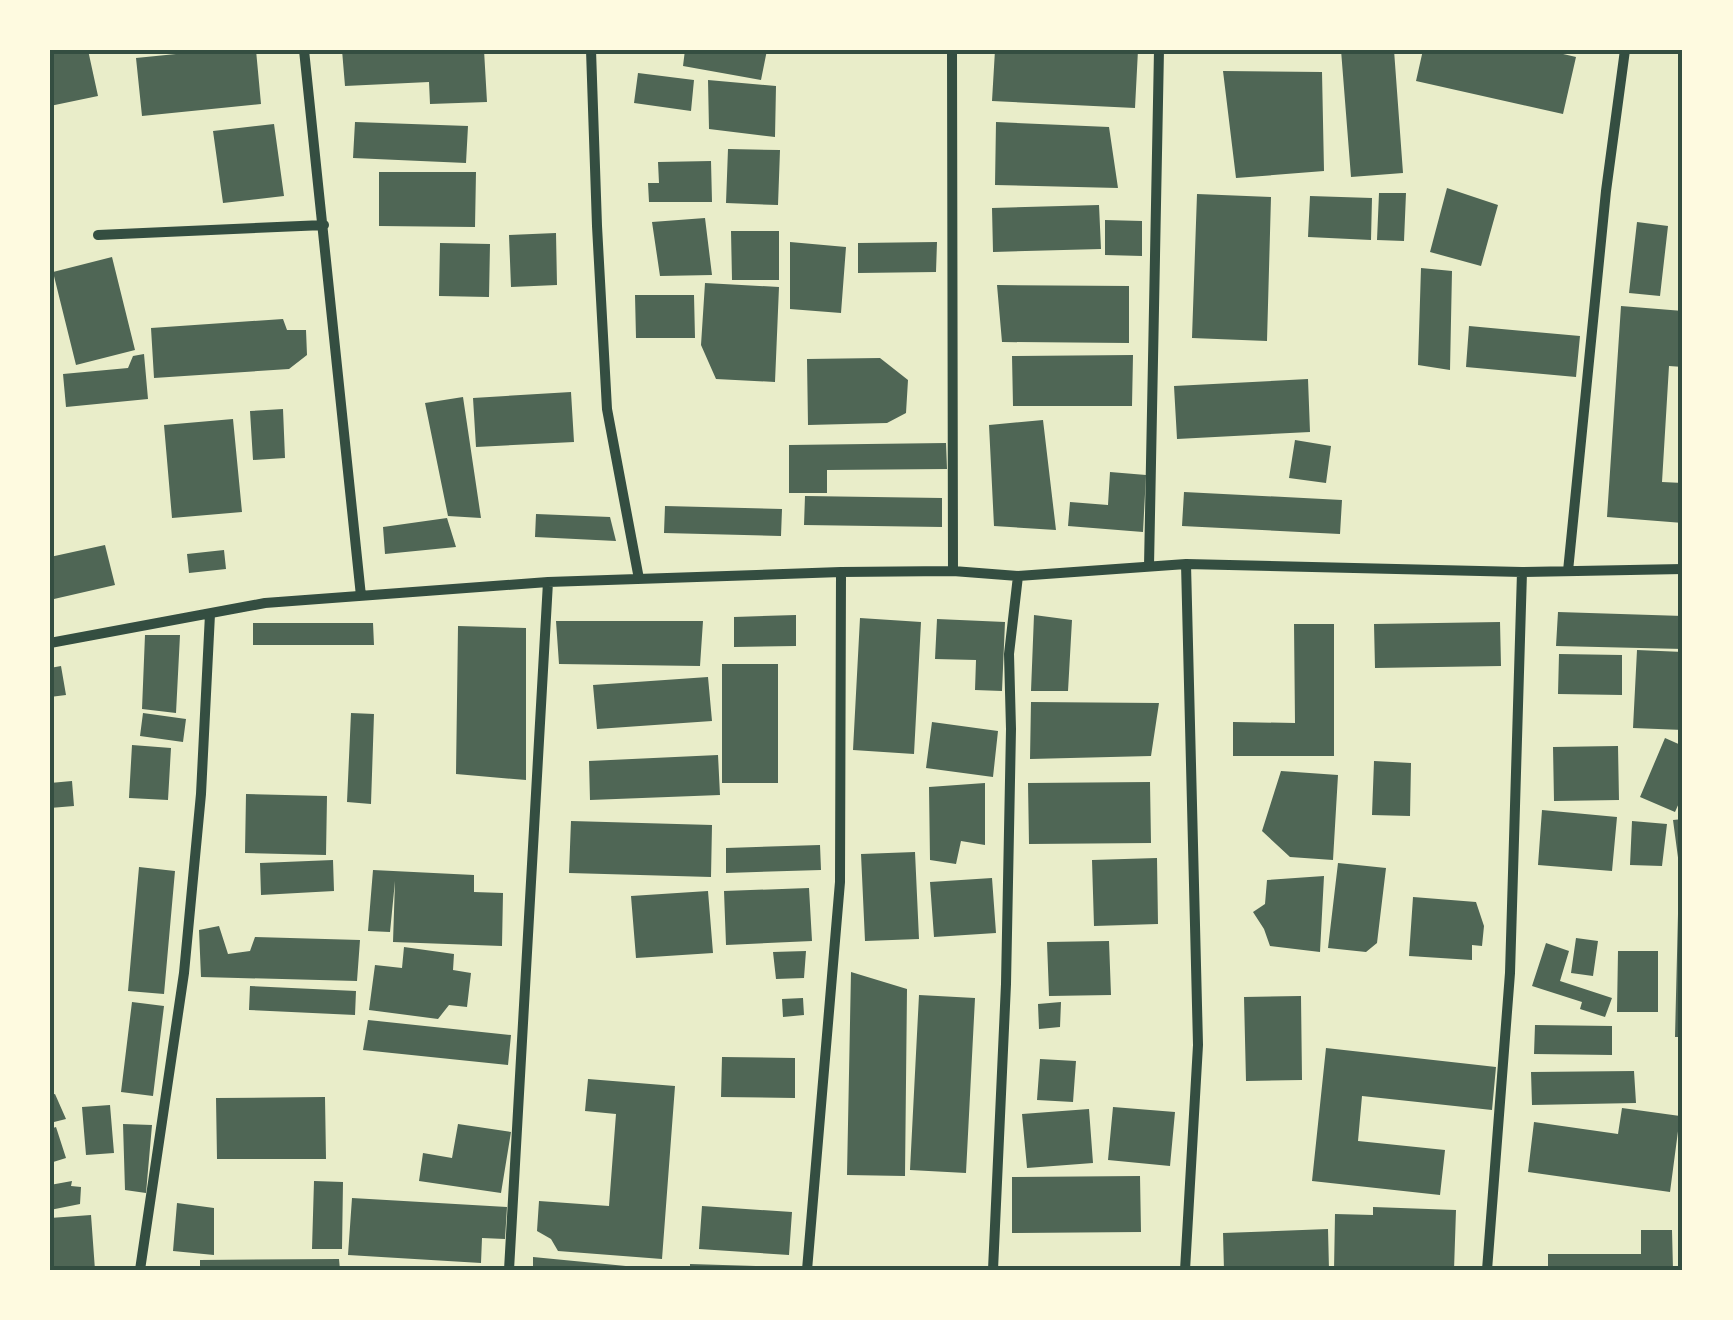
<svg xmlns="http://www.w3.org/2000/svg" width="1733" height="1320" font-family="Overpass,sans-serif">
  <rect width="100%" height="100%" fill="#e9edc9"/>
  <path fill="#4f6655" d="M50,50H88L98,96L50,106Z
    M216,50H256L261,104L142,116L136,58Z
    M342,50H484L487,102L430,104L429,82L345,86Z
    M685,50H767L761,80L683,66Z
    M995,50H1138L1135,108L992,101Z
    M1341,50H1394L1403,173L1351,177Z
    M1423,50H1546L1576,57L1563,114L1416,81Z
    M1223,71L1322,72L1324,171L1236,178Z
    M638,73L694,80L691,111L634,103Z
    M708,80L776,86L775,137L709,129Z
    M355,122L468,126L466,163L353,158Z
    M996,122L1109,127L1118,188L995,185Z
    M274,124L284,196L223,203L213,131Z
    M728,149L780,150L778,205L726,203Z
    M711,161L712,202H649L648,183H659L658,162Z
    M379,172H476L475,227L379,226Z
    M1447,188L1498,205L1481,266L1430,252Z
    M1379,193H1406L1404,241L1377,240Z
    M1197,194L1271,197L1267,341L1192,338Z
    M1310,196L1372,198L1371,240L1308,237Z
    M1099,205L1101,249L993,252L992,208Z
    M705,218L712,275L660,276L652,222Z
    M1105,220L1142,221V256L1105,255Z
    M1637,222L1668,226L1660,296L1629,293Z
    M731,231H779V280H732Z
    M556,233L557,285L511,287L509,235Z
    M790,242L846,247L841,313L790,309Z
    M937,242L936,272L858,273V243Z
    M440,243L490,244L489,297L439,296Z
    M112,257L135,350L76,365L53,272Z
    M1421,268L1452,271L1450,370L1418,365Z
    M705,283L779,287L775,382L716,379L701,345Z
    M997,285L1129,286V343L1002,342Z
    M635,295H694L695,338H636Z
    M1621,306L1683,311V367L1669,366L1662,482L1683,483V523L1607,517Z
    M283,319L287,330H306L307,355L289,369L154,378L151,328Z
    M1469,326L1580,336L1576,377L1466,367Z
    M144,354L148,399L66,407L63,374L128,368L133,356Z
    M1133,355L1132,406H1013L1012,356Z
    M880,358L908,380L906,413L887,423L808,425L807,359Z
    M1308,379L1310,432L1177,439L1174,386Z
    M571,392L574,442L476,447L473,398Z
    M463,397L481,518L448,516L425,403Z
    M283,409L285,458L253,460L250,411Z
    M233,419L242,512L172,518L164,425Z
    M1043,420L1056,530L994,526L989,425Z
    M1295,440L1331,446L1326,483L1289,478Z
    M946,443L947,469L827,470V493H789V445Z
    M1110,472L1146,475L1143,532L1068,526L1070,502L1108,505Z
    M1184,492L1342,500L1340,534L1182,526Z
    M805,496L942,498V527L804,525Z
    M665,506L782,509L781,536L664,533Z
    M536,514L610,517L616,541L535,537Z
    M447,518L456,547L385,554L383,527Z
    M105,545L115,585L54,599L50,583V557Z
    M224,550L226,569L189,573L187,554Z
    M1558,612L1683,616V649L1556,646Z
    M796,615V646L734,647V617Z
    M1034,615L1072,620L1068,691H1031Z
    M860,618L921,622L914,754L853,750Z
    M937,619L1005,622L1002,691L975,690L976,660L935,659Z
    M556,621H703L700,666L559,664Z
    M1500,622L1501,666L1375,668L1374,624Z
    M253,623H373L374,645H253Z
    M1294,624H1334V756H1233V722L1295,723Z
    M458,626L526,628V780L456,774Z
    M145,635H180L176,713L142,709Z
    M1637,650L1683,652V730L1633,728Z
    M1559,654L1622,655V695L1558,694Z
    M722,664H778V783H722Z
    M61,666L66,695L50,697V668Z
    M708,677L712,721L597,729L593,685Z
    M1031,702L1159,703L1151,756L1030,759Z
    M143,713L186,719L183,742L140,736Z
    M351,713L374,714L371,804L347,802Z
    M932,722L998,731L993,777L926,768Z
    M1665,738L1683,746V794L1675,812L1640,797Z
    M132,745L171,748L168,800L129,798Z
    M1618,746L1619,800L1554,801L1553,747Z
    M718,755L720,795L590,800L589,761Z
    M1374,761L1411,763L1410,816L1372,815Z
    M1281,771L1338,775L1333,860L1290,857L1262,831Z
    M72,781L74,806L50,808V783Z
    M1150,782L1151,843L1029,844L1028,783Z
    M985,783V845L961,841L956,864L930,860L929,787Z
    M246,794L327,796L326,855L245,853Z
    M1542,810L1617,817L1612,871L1538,865Z
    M1683,819V864L1679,865L1673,820Z
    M571,821L712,825L711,877L569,873Z
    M1632,821L1667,824L1662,866L1630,865Z
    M820,845L821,870L726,873V848Z
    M915,852L919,939L865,941L861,854Z
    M1157,858L1158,924L1094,926L1092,860Z
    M333,860L334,891L261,895L260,863Z
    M1338,863L1386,868L1377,943L1366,952L1328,948Z
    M139,867L175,871L164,994L128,991Z
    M373,870L474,875V892L503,893L502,946L393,942L395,881L390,932L368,931Z
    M1324,876L1320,952L1270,946L1264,929L1253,912L1265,904L1267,880Z
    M992,878L996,933L934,937L930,882Z
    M809,888L812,941L726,945L724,891Z
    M708,891L713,953L636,958L631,896Z
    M1413,897L1476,902L1484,926L1482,946L1472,945V960L1409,956Z
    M1678,914H1683V1037H1675Z
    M219,926L228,954L250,951L255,937L360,940L357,981L201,977L199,930Z
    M1576,938L1598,941L1593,976L1571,973Z
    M1109,941L1111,995L1049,996L1047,942Z
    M1546,943L1569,951L1560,981L1612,998L1605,1017L1580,1009L1582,1002L1532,986Z
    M404,947L454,954L453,970L471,973L467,1007L449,1005L438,1019L369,1010L375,965L402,968Z
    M806,951L804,978L776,979L773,952Z
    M1618,951H1658V1012H1617Z
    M851,972L907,989L905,1176L847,1175Z
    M250,986L356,991L355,1015L249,1010Z
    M919,995L975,998L966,1173L910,1170Z
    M1301,996L1302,1080L1246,1081L1244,997Z
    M803,998L804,1015L783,1017L782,999Z
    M132,1002L164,1006L153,1096L121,1092Z
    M1061,1002L1060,1027L1039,1029L1038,1004Z
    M368,1020L511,1035L508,1065L363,1050Z
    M1535,1025L1612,1026V1055L1534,1054Z
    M1326,1048L1496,1067L1492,1110L1362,1096L1358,1141L1445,1150L1440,1195L1312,1181Z
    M722,1057L795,1058V1098L721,1097Z
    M1040,1059L1076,1061L1073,1102L1037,1100Z
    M1634,1071L1636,1103L1532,1105L1531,1072Z
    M588,1079L675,1086L662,1259L558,1251L551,1239L537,1231L539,1201L609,1206L616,1114L585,1111Z
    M55,1094L66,1119L50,1123V1095Z
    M325,1097L326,1159H217L216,1098Z
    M110,1105L114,1153L86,1155L82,1107Z
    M1113,1107L1175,1112L1170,1166L1108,1160Z
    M1622,1108L1680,1116L1670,1192L1528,1172L1534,1122L1618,1134Z
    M1089,1109L1093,1163L1027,1168L1022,1114Z
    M123,1124L152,1125L146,1193L125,1190Z
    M458,1124L511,1132L501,1193L419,1181L423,1153L452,1158Z
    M56,1127L66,1158L50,1163V1129Z
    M1140,1176L1141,1232L1012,1233V1177Z
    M72,1181L71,1186L81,1187L80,1204L50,1210V1185Z
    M314,1181L343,1182L342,1249H312Z
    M352,1198L507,1207L505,1239L482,1238L481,1263L348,1255Z
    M177,1203L214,1208V1255L173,1251Z
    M702,1206L792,1212L789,1255L699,1249Z
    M1373,1207L1456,1210L1454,1270H1334L1335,1214L1373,1215Z
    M91,1215L95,1270H50V1218Z
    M1328,1229L1329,1270H1224L1223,1233Z
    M1641,1230H1672L1673,1270H1548V1254H1641Z
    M533,1257L636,1267V1270H533Z
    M339,1259L340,1270H200V1260Z
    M690,1264L794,1267V1270H690Z"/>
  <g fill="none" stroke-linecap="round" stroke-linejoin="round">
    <path stroke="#344e41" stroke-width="10" d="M304,50L361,596
      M591,50L597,226L607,409L639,579
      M952,50L953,571
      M98,235L324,225
      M1149,566L1159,50
      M1568,571L1606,191L1625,50
      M50,643L265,603L548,582L841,572L953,571L1018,576L1186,564L1522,572L1683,569
      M140,1270L184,973L201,794L210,614
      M509,1270L548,582
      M807,1270L840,882L841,572
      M993,1270L1006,984L1011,729L1009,654L1018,576
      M1185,1270L1198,1045L1186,564
      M1487,1270L1510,973L1522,572"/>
  </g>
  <rect width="1733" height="1320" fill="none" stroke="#fefae0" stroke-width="105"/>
  <rect x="52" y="52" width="1628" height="1216" fill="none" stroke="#344e41" stroke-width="4"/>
</svg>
